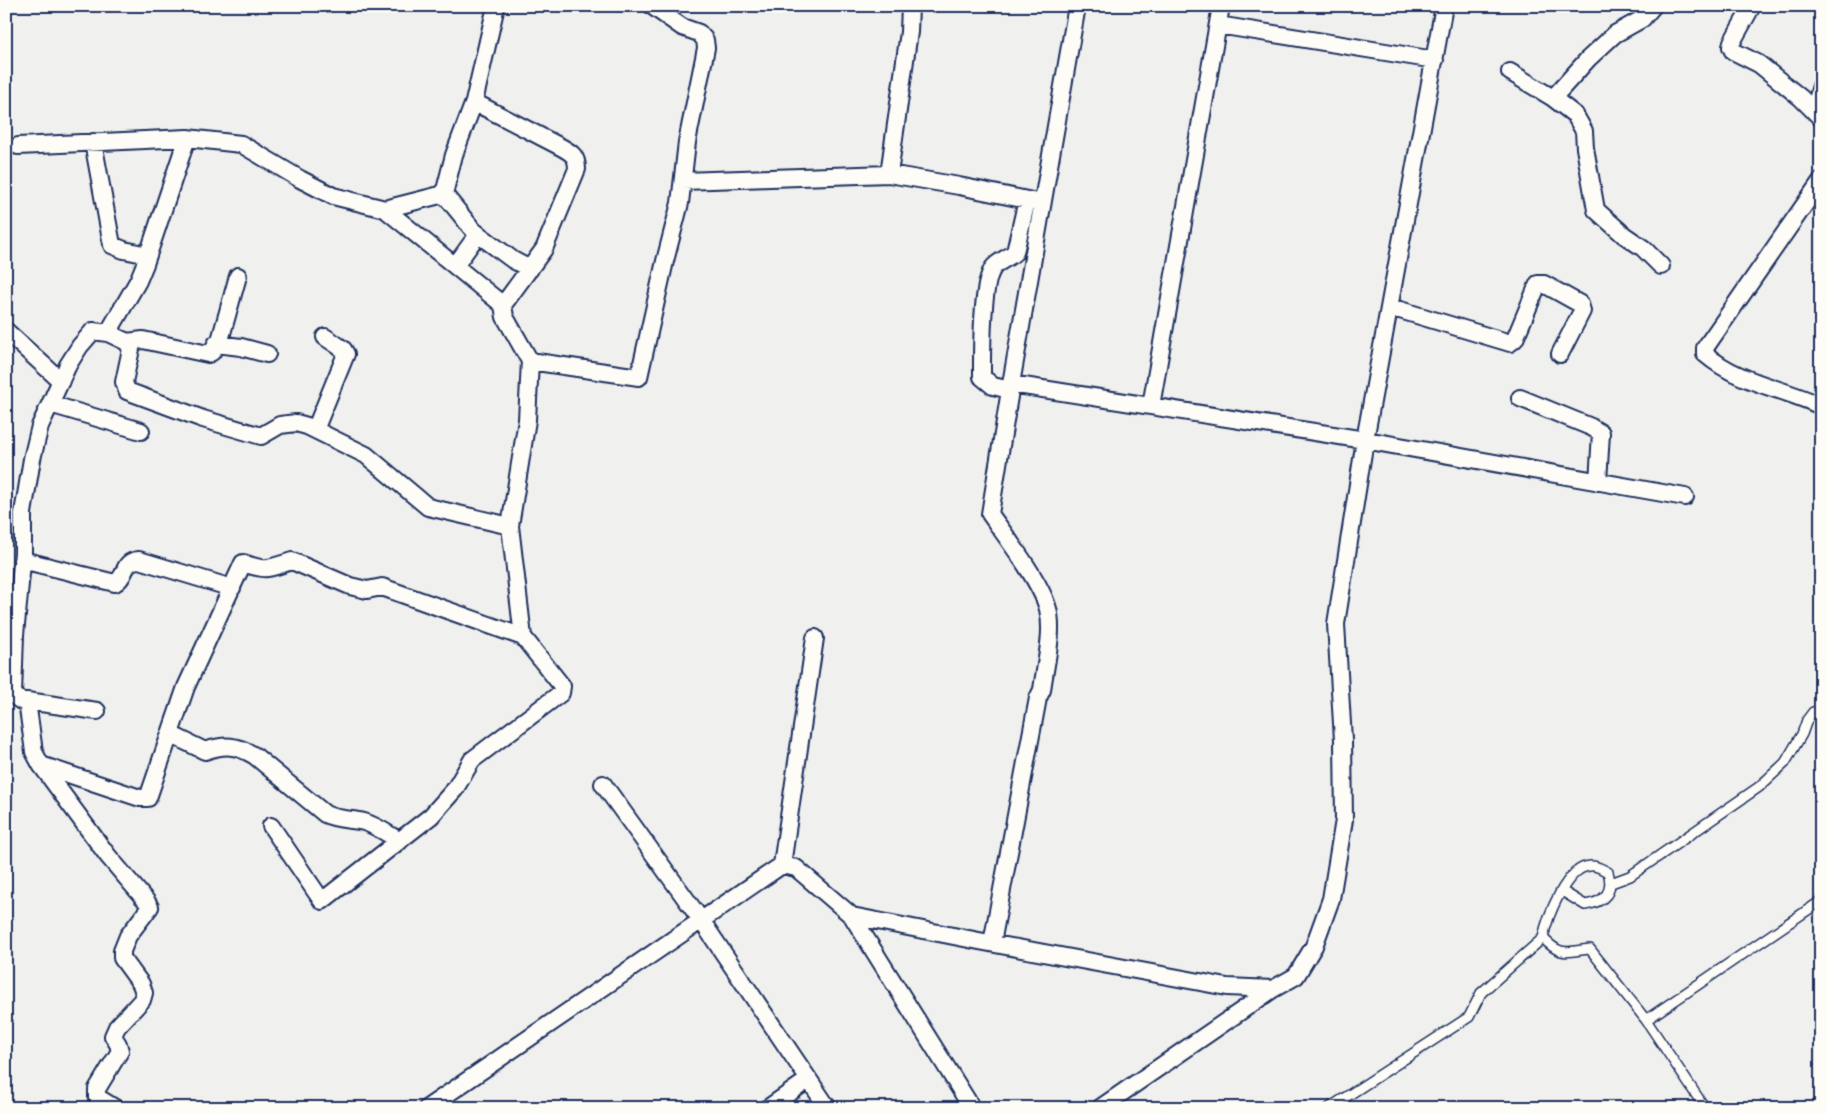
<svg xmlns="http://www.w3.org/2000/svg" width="1827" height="1114" font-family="'Architects Daughter',sans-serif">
  <rect width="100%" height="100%" fill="#f0f0ee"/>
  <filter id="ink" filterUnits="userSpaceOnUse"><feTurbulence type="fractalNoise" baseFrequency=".02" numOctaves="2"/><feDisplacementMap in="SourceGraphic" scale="10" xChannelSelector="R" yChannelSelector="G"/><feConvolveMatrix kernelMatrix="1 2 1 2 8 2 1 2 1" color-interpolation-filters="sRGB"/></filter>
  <g filter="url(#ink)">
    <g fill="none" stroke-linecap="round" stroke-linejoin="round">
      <g stroke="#1b2f5e" stroke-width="12">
        <path id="service" d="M1611,883L1630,876L1759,787L1785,763L1802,734L1807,720L1813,712L1821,710
          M1562,891L1585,905C1605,902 1614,892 1608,872C1602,869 1596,865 1590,866C1566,867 1547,918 1543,938C1562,958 1567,951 1590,949L1646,1020L1705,1108
          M1646,1020L1821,901
          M1329,1108L1469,1017L1481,993L1543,938"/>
      </g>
      <g stroke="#1b2f5e" stroke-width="20">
        <path id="minor" d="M1752,6L1732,42L1731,47L1733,51L1759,64L1801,98L1821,118
          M1218,25L1435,60
          M1510,72L1553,98L1575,115L1584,131L1585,148L1596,210L1624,235L1643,248L1661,266
          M1553,98L1588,59L1615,34L1642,19L1653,6
          M474,102L561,147C572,153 577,156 577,169L544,249L503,305
          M1814,111L1821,86
          M93,142L112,245L124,250L148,255
          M18,146L187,138L241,144L300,179L333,196L385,209L444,194L454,155L474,102L496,6
          M889,174L909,32L910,6
          M683,181L889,174L959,186L1042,203
          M1821,181L1705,348V354C1740,384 1781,387 1821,406
          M444,194L474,231L513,260L530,269
          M455,266L478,234
          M1390,307L1510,343L1515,339L1538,284H1544L1580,304L1582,311L1560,354
          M6,331L61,381
          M108,333L127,342L131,349L124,382L127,391L203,419L261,436L280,425L296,423L307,426L366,455L428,507L510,526
          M127,342L143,340L208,354L212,352L216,344L241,347L267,354
          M219,344L238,276
          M530,361L639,377L665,261L680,203L687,142L706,48L705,40L699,33L682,27L652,6
          M1011,384L1365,440L1685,497
          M1010,390L993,386L982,377C982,354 981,285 993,268C998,261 1009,258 1015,252L1027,200
          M1520,398L1591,427L1601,433L1598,482
          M50,404L141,431
          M1151,406L1221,6
          M315,430L346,354L343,349L325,337
          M22,560L115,583C128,576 121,561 139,560L232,588
          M27,701L97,711
          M170,734L205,751C225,744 237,745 255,756L325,814C337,820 351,819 364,822C377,826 388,834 400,841
          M41,765L140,798H148L186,687L243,563C269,572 268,568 292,561L350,586L367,590L382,587L523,637
          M603,784L701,920L828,1108
          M271,826L322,901L431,816L455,789L472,760L561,693L562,686L523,637L510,526L527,420L530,361L505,317L503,305L385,209
          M782,865L815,638
          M852,916L979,941L1227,987L1273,989L1296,976L1314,946L1331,899L1344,820L1343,740L1336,624L1365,440L1444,6
          M992,943L1038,698L1042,690C1045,666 1054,633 1048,609C1041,582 1007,538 990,514L1011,384L1077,6
          M115,1108L97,1097V1089L120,1051L118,1044L113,1036L117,1027L142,1000L144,993L141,984L122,958V951L128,936L150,907L147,902L108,856L41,765L34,752L27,701H21L13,695L15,635L23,553V513L32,459L40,426L68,365L80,346L93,331L108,333L138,281L145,264L187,138
          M427,1108L782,865L796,868L852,916L972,1108
          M768,1108L808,1080
          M1100,1108L1273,989"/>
      </g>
      <use href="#service" stroke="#fdfcf7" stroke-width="9"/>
      <use href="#minor" stroke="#fdfcf7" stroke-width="16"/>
    </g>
  </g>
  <rect width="1827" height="1114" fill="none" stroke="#fdfcf7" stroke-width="25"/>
  <rect x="12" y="12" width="1802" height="1089" fill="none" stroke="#1b2f5e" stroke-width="2" filter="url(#ink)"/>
</svg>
